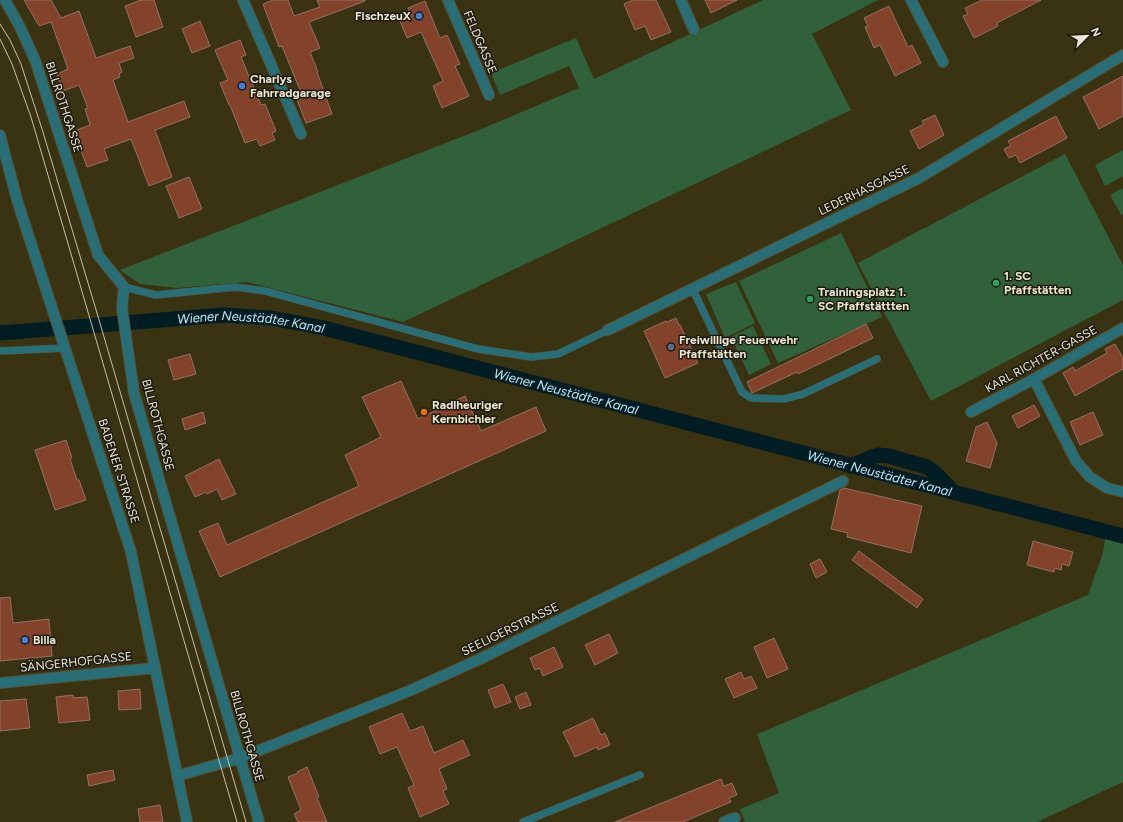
<svg xmlns="http://www.w3.org/2000/svg" width="1123" height="822" font-family="Figtree,sans-serif">
  <rect width="100%" height="100%" fill="#393312"/>
  <path fill="#31613b" d="M763,0H878L812,34L851,110L403,322L247,282L178,288L140,284L120,270L479,130L579,88L569,66L500,95L491,73L576,38L594,79Z
    M1123,150V176L1105,186L1095,165Z
    M1065,154L1123,265V300L931,401L858,263Z
    M1123,188V214L1121,215L1110,195Z
    M841,233L882,317L778,363L739,281Z
    M736,282L755,323L725,338L706,294Z
    M753,326L771,364L749,375L731,337Z
    M1105,539L1123,544V782L1037,822H745L740,809L779,793L757,734L1088,595L1103,553Z"/>
  <g fill="none" stroke-linecap="round" stroke-linejoin="round">
    <g stroke="#001d24" stroke-width="15">
      <path id="s1" d="M0,333L223,315L271,318L324,328L953,492L1123,536"/>
      <path d="M851,466L872,457L879,455L889,456L927,467L934,472L948,486L953,492"/>
    </g>
  </g>
  <path fill="#83432b" stroke="#947063" d="M24,0H51L61,18L79,11L96,58L130,46L134,58L119,63L122,72L119,74L120,77L113,80L128,122L184,101L190,117L155,130L172,177L149,186L131,139L104,149L108,160L87,167L78,142L76,143L72,132L90,125L85,109L88,108L79,85L63,91L57,74L68,69L51,22L39,26Z
    M141,0H154L163,27L136,37L125,6Z
    M273,0H288L294,16L320,7L317,0H365V1L309,22L320,48L310,52L318,72H317L332,114L306,123L296,97L302,95L282,46L279,47L263,4Z
    M633,0H656L671,32L651,40L645,26L635,30L624,4Z
    M705,0H737L711,13Z
    M982,0H1041L997,23L998,26L974,38L963,16L968,14L965,8Z
    M425,1L440,38L447,35L460,64L455,66L469,96L442,108L433,86L443,81L421,32L407,38L400,21L412,17L408,8Z
    M889,6L908,47L912,45L921,63L895,76L880,45L874,48L865,27L868,26L864,18Z
    M200,21L210,46L192,53L182,29Z
    M240,40L246,55L241,57L261,105L265,104L276,131L272,133L275,140L260,146L257,139L245,143L230,105H229L220,83L228,80L215,50Z
    M1123,76V116L1099,129L1083,97Z
    M935,115L944,135L919,149L910,131L924,124L922,121Z
    M1056,116L1067,138L1020,163L1016,155L1009,158L1004,149L1011,146L1008,141Z
    M189,177L202,209L179,218L166,186Z
    M676,318L679,325H680L698,363L665,378L644,331L666,321L667,322Z
    M866,324L873,338L798,374L797,372L752,393L747,382Z
    M1115,344L1123,358V369L1075,396L1063,373L1073,367L1075,371L1107,353L1105,349Z
    M190,354L196,374L174,380L168,360Z
    M401,381L418,419L465,396L481,431L536,407L546,431L220,577L199,531L218,523L227,545L359,486L345,455L381,437L362,397Z
    M1034,405L1040,416L1018,428L1012,416Z
    M203,412L206,423L185,430L182,419Z
    M1093,412L1103,435L1080,445L1070,422Z
    M987,422L997,443L990,468L966,461L976,427Z
    M66,440L72,458L70,459L77,480H79L86,500L55,510L35,450Z
    M219,459L236,494L222,500L217,489L207,494L206,492L195,497L185,476Z
    M844,488L922,506L911,553L847,537L848,533L831,529L840,490Z
    M1033,541L1073,552L1069,566L1062,564L1061,570L1055,568L1054,572L1027,565Z
    M859,551L923,599L917,608L852,560Z
    M820,559L827,572L816,578L810,564Z
    M10,597L13,623L49,619L52,656L0,661V598Z
    M609,634L618,653L595,665L585,645Z
    M774,638L788,669L767,678L754,647Z
    M554,647L563,667L543,676L540,668L535,670L530,658Z
    M741,672L744,679L751,676L757,688L734,698L725,679Z
    M503,684L511,702L495,708L488,690Z
    M140,689L141,709L119,710L118,691Z
    M526,692L531,705L520,709L515,697Z
    M73,695V698L87,697L90,720L59,723L56,697Z
    M26,699L30,728L0,731V701Z
    M402,713L410,731L423,726L434,753L463,740L470,755L439,769L447,789L443,791L449,804L420,817L408,788L414,785L397,747L380,754L369,727Z
    M593,718L601,735L605,733L610,745L598,750L597,747L575,757L563,732Z
    M307,767L319,797L317,798L327,822H298L294,814L301,810L288,777L298,773L297,772Z
    M113,770L115,780L89,786L87,775Z
    M721,779L724,786L732,783L737,795L729,798L731,802L697,816L683,822H615Z
    M160,805L163,822H140L138,809Z"/>
  <g fill="none" stroke-linecap="round" stroke-linejoin="round">
    <g stroke="#565031" stroke-width="8">
      <path id="service" d="M124,287L156,295L235,287L265,291L478,349L531,357L558,354L608,330
        M692,288L742,392L751,398L784,399L803,394L877,359
        M0,351L66,348
        M523,822L640,775"/>
    </g>
    <g stroke="#565031" stroke-width="12">
      <path id="minor" d="M5,0L20,27L35,60L98,255L124,287L122,308L134,393L240,758L259,822
        M243,0L301,134
        M448,0L489,95
        M681,0L694,30
        M911,0L943,62
        M608,330L919,178L1123,55
        M1034,379L1076,461L1090,477L1107,488L1123,492
        M971,412L1034,379L1123,328
        M0,683L155,668
        M177,776L240,758L409,691L480,659L843,481
        M724,822L735,818"/>
    </g>
    <g stroke="#565031" stroke-width="12">
      <path id="tertiary" d="M0,135L17,200L131,552L187,822"/>
    </g>
    <use href="#service" stroke="#286e76" stroke-width="7"/>
    <use href="#minor" stroke="#286e76" stroke-width="10"/>
    <use href="#tertiary" stroke="#286e76" stroke-width="10"/>
    <path stroke="#c5c1ab" stroke-width="1" d="M0,24L10,40L21,64L42,129L97,313L246,822
      M0,39L12,64L31,117L237,822"/>
  </g>
  <g fill="#3f7fe0" stroke="#1d1a0d" stroke-width="1.5">
    <circle cx="419" cy="16" r="4"/>
    <circle cx="242" cy="86" r="4"/>
    <circle cx="25" cy="640" r="4"/>
  </g>
  <g fill="#2e9e5b" stroke="#1d1a0d" stroke-width="1.5">
    <circle cx="996" cy="283" r="4"/>
    <circle cx="810" cy="299" r="4"/>
  </g>
  <circle fill="#5c6f8a" stroke="#1d1a0d" stroke-width="1.5" cx="671" cy="347" r="4"/>
  <circle fill="#e8710a" stroke="#1d1a0d" stroke-width="1.5" cx="424" cy="412" r="4"/>
  <g text-anchor="middle" stroke-width="3" stroke-linejoin="round" paint-order="stroke">
    <g font-size="12" font-weight="bold" fill="#ece8d5" stroke="#1d1a0d" text-anchor="start">
      <text x="411" y="20" text-anchor="end">FischzeuX</text>
      <text x="250" y="83">Charlys<tspan x="250" dy="14">Fahrradgarage</tspan></text>
      <text x="1004" y="280">1. SC<tspan x="1004" dy="14">Pfaffstätten</tspan></text>
      <text x="818" y="296">Trainingsplatz 1.<tspan x="818" dy="14">SC Pfaffstättten</tspan></text>
      <text x="679" y="344">Freiwillige Feuerwehr<tspan x="679" dy="14">Pfaffstätten</tspan></text>
      <text x="432" y="409">Radlheuriger<tspan x="432" dy="14">Kernbichler</tspan></text>
      <text x="33" y="644">Billa</text>
    </g>
    <g font-size="12" fill="#ece8d5" stroke="#1d1a0d">
      <text transform="translate(480 42) rotate(67)" y="4">FELDGASSE</text>
      <text transform="translate(64 107) rotate(72)" y="4">BILLROTHGASSE</text>
      <text transform="translate(864 190) rotate(-26)" y="4">LEDERHASGASSE</text>
      <text transform="translate(1041 359) rotate(-29)" y="4">KARL RICHTER-GASSE</text>
      <text transform="translate(158 425) rotate(75)" y="4">BILLROTHGASSE</text>
      <text transform="translate(119 471) rotate(72)" y="4">BADENER STRASSE</text>
      <text transform="translate(510 629) rotate(-26)" y="4">SEELIGERSTRASSE</text>
      <text transform="translate(76 662) rotate(-6)" y="4">SÄNGERHOFGASSE</text>
      <text transform="translate(247 736) rotate(74)" y="4">BILLROTHGASSE</text>
    </g>
    <g font-size="13" font-style="italic" fill="#bceaf7" stroke="#1d1a0d">
      <text dy="5" stroke="none"><textPath href="#s1" startOffset="252">Wiener Neustädter Kanal</textPath></text>
      <text dy="5" stroke="none"><textPath href="#s1" startOffset="576">Wiener Neustädter Kanal</textPath></text>
      <text dy="5" stroke="none"><textPath href="#s1" startOffset="900">Wiener Neustädter Kanal</textPath></text>
    </g>
  </g>
  <g transform="translate(1087 36) rotate(66)" stroke="#1d1a0d" stroke-width="3" paint-order="stroke">
  <path d="M0-3L7 15L0 10L-7 15Z" fill="#ece8d5"/>
  <text y="-6" font-size="11" font-weight="bold" text-anchor="middle" fill="#ece8d5">N</text>
  </g>
</svg>
